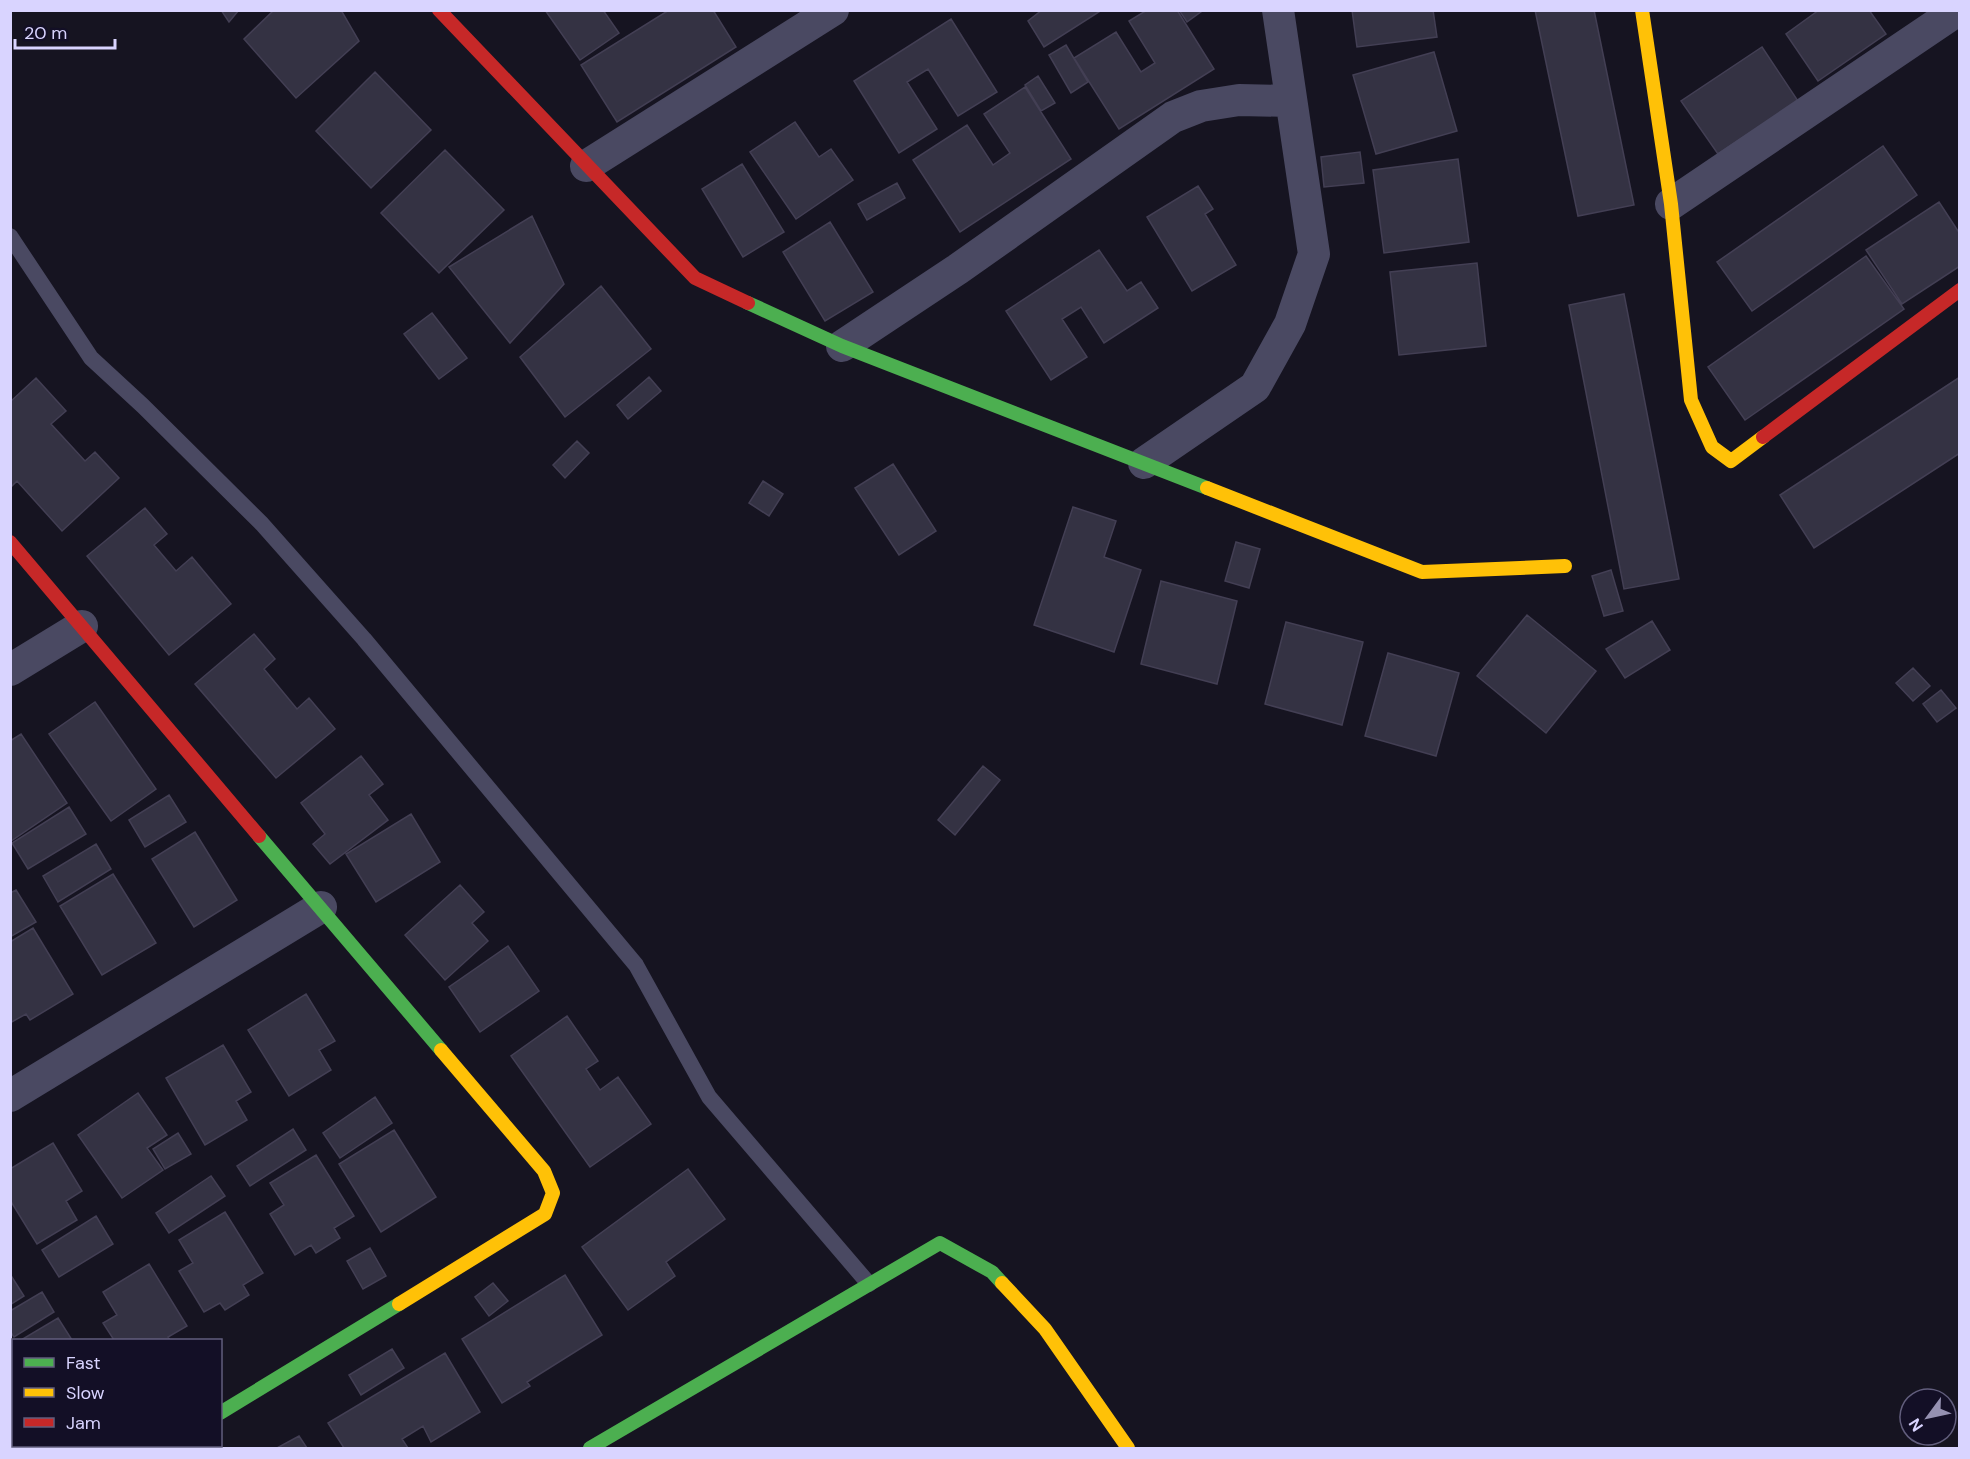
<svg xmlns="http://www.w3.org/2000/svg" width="1970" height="1459" font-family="'DM Sans',sans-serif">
  <rect width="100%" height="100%" fill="#161421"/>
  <path fill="#343243" stroke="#433f54" stroke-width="1.5" d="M221,10H239L229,22Z
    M274,10H341L359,41L296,98L244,39Z
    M545,10H603L619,33L580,60Z
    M669,10H713L736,47L617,122L581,65Z
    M1042,10H1102L1044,47L1028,21Z
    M1147,10H1177L1214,69L1119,129L1074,58L1116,32L1141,72L1155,63L1129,21Z
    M1179,10H1202V11L1187,22Z
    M1352,10H1433L1437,37L1357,47Z
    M1535,10H1594L1634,205L1578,216Z
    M1819,10H1869L1886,34L1818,81L1786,34Z
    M951,19L997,92L958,116L928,69L907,82L937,129L899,153L854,81Z
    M1066,45L1088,82L1071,93L1049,55Z
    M1762,47L1798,101L1718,154L1681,101Z
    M1434,52L1457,131L1376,154L1353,75Z
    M375,72L431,130L371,188L316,131Z
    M1038,76L1055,103L1041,111L1025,85Z
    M1025,87L1071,159L960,232L913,160L967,125L993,165L1010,153L984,114Z
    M795,122L819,157L831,149L853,180L796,219L750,152Z
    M1883,146L1917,195L1752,311L1717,262Z
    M445,150L504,210L439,273L381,213Z
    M1360,152L1364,183L1324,187L1321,157Z
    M1458,159L1469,242L1384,253L1373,170Z
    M742,164L784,232L743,257L702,189Z
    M897,183L905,198L867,220L858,204Z
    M1198,186L1213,209L1205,214L1236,265L1192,291L1147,217Z
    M1939,202L1960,234V266L1902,304L1866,250Z
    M532,216L564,284L510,343L449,267Z
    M830,222L873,292L825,321L783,252Z
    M1099,250L1127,291L1141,282L1158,308L1104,343L1081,307L1062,319L1087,357L1051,380L1006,311Z
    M1866,256L1904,309L1745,420L1708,367Z
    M1477,263L1486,346L1399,355L1390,272Z
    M601,286L651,349L565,417L520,357Z
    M1624,294L1679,579L1624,589L1569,305Z
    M432,313L467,358L439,379L404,334Z
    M649,377L661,391L628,419L617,405Z
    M1960,377V453L1814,548L1780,495Z
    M36,378L66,411L51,424L85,461L95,452L119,478L62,531L17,481L10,488V402Z
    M577,441L589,453L565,478L553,465Z
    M893,464L936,531L899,555L855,488Z
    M763,481L783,494L769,516L749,503Z
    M1073,507L1116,521L1104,557L1141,570L1114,652L1034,625Z
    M145,508L167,534L154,545L176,571L192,557L231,604L169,655L87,556Z
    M1236,542L1260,549L1249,588L1225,581Z
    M1611,570L1623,611L1604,616L1592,576Z
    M1161,581L1237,601L1217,684L1141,664Z
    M1527,615L1596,671L1546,733L1477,676Z
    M1652,621L1670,650L1625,678L1606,649Z
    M1286,622L1363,642L1342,725L1265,704Z
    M254,634L275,659L264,669L297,709L309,698L335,729L276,778L195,684Z
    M1388,653L1459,673L1436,756L1365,736Z
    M1913,668L1930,686L1913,701L1896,683Z
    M1941,690L1956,708L1937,722L1923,704Z
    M95,702L156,789L111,821L49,734Z
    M21,734L67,803L11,841L10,741Z
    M361,756L383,784L369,795L388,820L330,864L313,844L325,834L301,803Z
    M983,766L1000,780L955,835L938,820Z
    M169,795L186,822L145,847L129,820Z
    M69,807L86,834L28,869L12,843Z
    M411,814L440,862L376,902L346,854Z
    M195,832L237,900L194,927L152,859Z
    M96,844L111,869L58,902L43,876Z
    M113,874L156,943L102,975L60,906Z
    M460,885L484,912L472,923L488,941L445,980L405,935Z
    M16,890L36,922L10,937V893Z
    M33,928L73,994L30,1020L26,1014L10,1023V942Z
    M508,946L539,991L480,1032L449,987Z
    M306,994L335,1041L319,1050L331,1070L289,1096L248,1030Z
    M567,1016L598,1061L586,1069L600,1090L618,1077L651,1124L590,1167L511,1056Z
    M223,1045L251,1092L236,1101L247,1120L205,1145L166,1078Z
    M138,1093L167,1135L147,1148L163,1170L122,1198L78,1135Z
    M375,1097L392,1123L340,1158L323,1133Z
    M293,1129L306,1150L250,1186L237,1166Z
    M394,1130L436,1197L381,1232L339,1164Z
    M178,1133L191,1154L165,1169L153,1149Z
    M53,1143L82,1191L66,1201L77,1220L37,1244L10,1200V1169Z
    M316,1155L354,1216L334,1228L340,1238L316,1253L311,1245L295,1255L270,1214L284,1205L270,1183Z
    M688,1169L725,1219L666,1262L675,1276L628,1310L582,1247Z
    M211,1176L225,1196L169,1233L156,1213Z
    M225,1212L263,1273L243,1285L249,1295L225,1310L220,1303L204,1312L179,1271L193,1263L179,1240Z
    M96,1216L113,1244L59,1277L42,1250Z
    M370,1248L386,1276L363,1289L347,1261Z
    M149,1264L187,1326L168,1337L170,1340H114L103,1323L117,1315L103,1292Z
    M10,1274L24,1296L10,1305Z
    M565,1275L602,1335L527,1382L530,1386L502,1403L462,1339Z
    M493,1283L508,1301L489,1316L475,1297Z
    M42,1292L54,1312L14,1337L10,1331V1311Z
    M58,1318L72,1340H21Z
    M392,1349L404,1368L361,1395L349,1375Z
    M445,1353L480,1412L431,1442L423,1426L402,1439L408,1448H344L328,1423Z
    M299,1436L307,1448H277Z"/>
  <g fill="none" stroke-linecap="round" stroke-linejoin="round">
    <path stroke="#4a4962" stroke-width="16" d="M10,236L91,358L143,406L262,524L364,639L636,965L709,1097L869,1284"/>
    <path stroke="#4a4962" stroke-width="32" d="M586,166L833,10
      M1671,204L1958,10
      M842,346L958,269L1173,117L1201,106L1239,100L1291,101
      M1144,463L1255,387L1290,324L1314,254L1278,10
      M10,670L82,626
      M10,1096L321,907
      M163,1448L168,1446"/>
    <path stroke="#4caf50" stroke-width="14" d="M748,303L842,346L1207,488
      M259,836L441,1050
      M220,1413L399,1304
      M590,1448L940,1243L992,1272L1002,1283"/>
    <path stroke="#ffc107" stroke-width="14" d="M1642,10L1671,204L1691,400L1712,447L1731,461L1763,437
      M1207,488L1422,572L1565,566
      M1002,1283L1045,1329L1128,1448
      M399,1304L545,1214L553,1193L544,1171L441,1050"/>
    <path stroke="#c62828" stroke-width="14" d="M439,10L695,278L748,303
      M1763,437L1960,290
      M10,542L259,836"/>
  </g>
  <rect width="1970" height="1459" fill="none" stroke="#d9d4ff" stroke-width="24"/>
  <rect x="12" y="1339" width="210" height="108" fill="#130f26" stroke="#625e7d" stroke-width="1.5"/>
  <rect x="24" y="1358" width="30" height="9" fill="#4caf50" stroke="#625e7d" stroke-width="1.5"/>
  <text x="66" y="1369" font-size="18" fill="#d9d4ff">Fast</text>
  <rect x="24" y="1388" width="30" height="9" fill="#ffc107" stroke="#625e7d" stroke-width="1.5"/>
  <text x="66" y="1399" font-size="18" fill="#d9d4ff">Slow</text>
  <rect x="24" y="1418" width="30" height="9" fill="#c62828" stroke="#625e7d" stroke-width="1.5"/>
  <text x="66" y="1429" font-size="18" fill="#d9d4ff">Jam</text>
  <g transform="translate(1928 1417) rotate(237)"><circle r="28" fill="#130f26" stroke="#625e7d" stroke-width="1.5"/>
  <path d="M0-4.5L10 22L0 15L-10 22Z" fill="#9591b1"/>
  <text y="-9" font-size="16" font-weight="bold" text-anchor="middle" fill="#d9d4ff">N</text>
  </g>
  <path d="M15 39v9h100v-9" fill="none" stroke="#d9d4ff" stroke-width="3"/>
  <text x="24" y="39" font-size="18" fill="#d9d4ff" stroke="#130f26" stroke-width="4.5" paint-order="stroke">20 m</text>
</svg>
